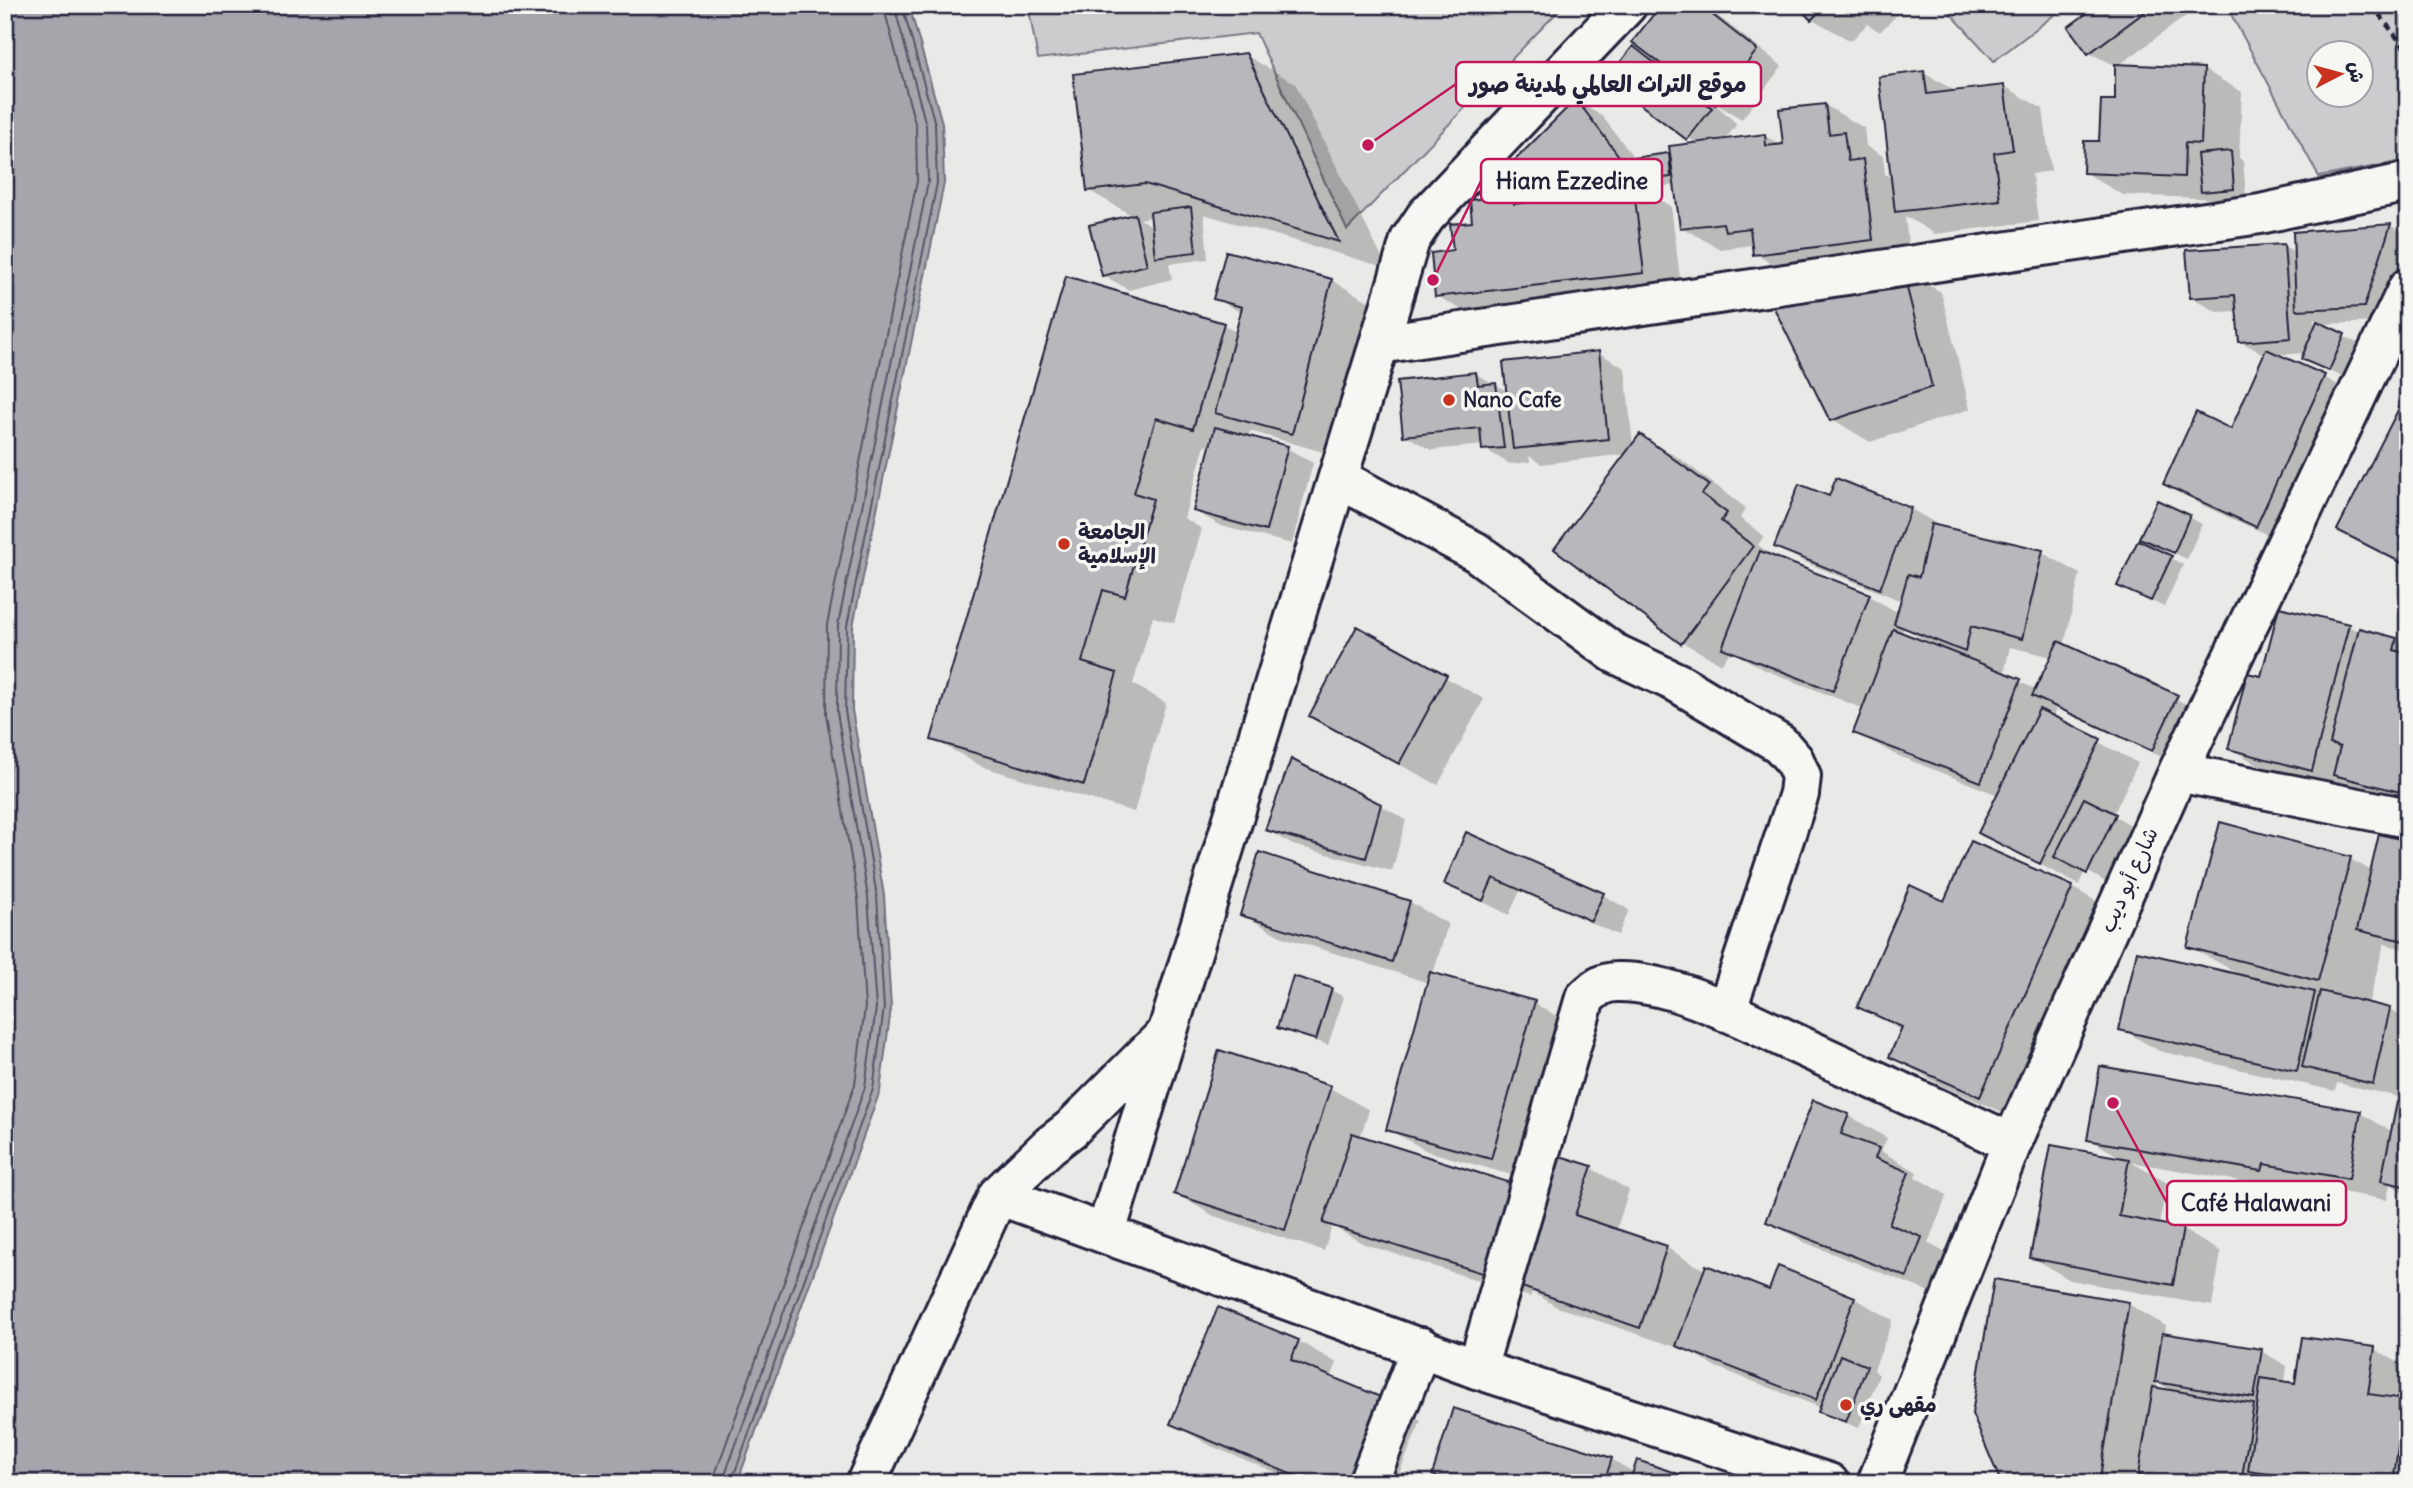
<svg xmlns="http://www.w3.org/2000/svg" width="2413" height="1488" font-family="Delius,'Playpen Sans Arabic',sans-serif">
  <rect width="100%" height="100%" fill="#e9e9e7"/>
  <filter id="ink" filterUnits="userSpaceOnUse"><feTurbulence type="fractalNoise" baseFrequency=".0143" numOctaves="2"/><feDisplacementMap in="SourceGraphic" scale="14" xChannelSelector="R" yChannelSelector="G"/><feConvolveMatrix kernelMatrix="1 2 1 2 8 2 1 2 1" color-interpolation-filters="sRGB"/></filter>
  <g filter="url(#ink)">
    <path fill="#ccccce" stroke="#777784" stroke-width="2" fill-rule="evenodd" d="M1028,5H1564L1347,230L1256,33L1038,59Z
      M1943,5H2067L1994,61Z
      M2226,5H2408V160L2319,177ZM2318,52H2360V94H2318Z"/>
    <path fill="#a5a5ac" stroke="#71717f" stroke-width="2" d="M5,5H909L942,123L944,183L853,626L852,710L884,895L891,1008L880,1091L737,1483H5Z"/>
    <path fill="#0003" fill-rule="evenodd" d="M1663,5H1704L1782,66L1742,119L1714,103L1737,124L1724,141L1765,136L1782,146L1825,105L1864,128L1866,146L1883,156L1885,174L1893,179L1924,73L1957,92L2004,86L2043,109L2051,171L2032,174L2038,221L1935,234L1905,216L1910,262L1794,276L1755,254L1752,245L1720,249L1681,227L1676,185L1650,188L1644,184L1637,186L1671,206L1682,294L1476,318L1437,296L1455,252L1474,223L1512,197L1526,205L1553,201L1530,188L1576,101L1602,116L1635,159L1668,155L1673,158L1697,144L1610,79L1633,48L1660,64Z
      M1799,5H1907L1880,32L1867,24L1851,41L1812,19Z
      M2101,5H2201L2118,66L2203,69L2242,92L2239,158L2243,161L2246,195L2222,199L2123,195L2084,172L2101,143L2116,102L2117,66L2089,53Z
      M1245,55L1295,83L1387,268L1204,214L1208,259L1169,264L1172,279L1129,290L1103,275L1133,216L1088,190ZM1152,217L1153,227L1140,219Z
      M2391,226L2408,235V267L2390,322L2320,324L2357,343L2342,377L2303,358L2305,353L2275,355L2324,377L2362,399L2295,547L2204,506L2166,484L2232,431L2265,355L2240,341L2238,311L2217,312L2191,297L2284,246L2295,252L2294,234ZM2314,319L2319,322L2315,331Z
      M1902,270L1941,292L1970,409L1870,442L1832,419Z
      M1067,279L1224,325L1237,333L1242,313L1215,298L1331,280L1370,302L1330,454L1250,431L1248,438L1287,448L1313,463L1292,544L1221,526L1195,511L1211,447L1205,445L1184,518L1202,529L1174,623L1153,617L1133,684L1166,703L1134,812L983,767L933,739Z
      M1599,353L1625,368L1633,446L1640,436L1679,458L1746,508L1740,518L1764,536L1758,545L1779,560L1869,596L1899,613L1902,601L1802,561L1776,546L1830,498L1837,480L1911,509L1937,524L1936,527L2042,552L2080,574L2064,646L2203,712L2179,765L2056,708L2053,718L2138,763L2113,815L2141,831L2114,887L2085,870L2079,885L1980,833L1998,795L1894,754L1855,732L1864,709L1763,669L1731,651L1721,664L1682,642L1627,454L1541,464L1529,456L1530,462L1510,464L1484,449L1483,445L1431,450L1405,435L1476,374L1509,392ZM1923,561L1921,579L1916,578ZM1904,628L1931,644L1930,645L1901,634ZM2010,647L2052,657L2037,690L2004,674Z
      M2408,412V567L2339,529Z
      M2157,502L2202,524L2187,559L2141,538Z
      M2171,558L2183,565L2164,607L2132,592Z
      M2348,626L2360,632L2397,639L2408,646V805L2373,796L2352,784L2350,791L2268,771L2230,748L2262,679Z
      M1358,629L1484,699L1438,785L1350,738Z
      M1380,805L1406,820L1392,871L1293,845L1267,830Z
      M1467,834L1603,895L1629,910L1618,935L1520,891L1509,915L1446,883Z
      M2408,843V950L2384,944L2368,1005L2390,1010L2408,1020V1074L2405,1073L2399,1097L2337,1083L2335,1091L2159,1051L2121,1029L2242,976L2189,946L2350,859L2372,871Z
      M2072,887L2121,916L2030,1124L1940,1085L1891,1056L1902,1031L1859,1006L1945,903Z
      M1410,902L1448,924L1433,974L1534,1003L1572,1025L1529,1180L1427,1151L1388,1129L1429,983L1280,936L1242,914Z
      M1331,990L1344,997L1328,1045L1279,1027Z
      M1330,1088L1369,1110L1360,1138L1519,1188L1591,1168L1629,1190L1616,1231L1667,1248L1706,1271L1770,1292L1854,1298L1893,1320L1874,1370L1879,1375L1859,1428L1833,1418L1821,1411L1822,1408L1716,1367L1680,1346L1679,1348L1557,1307L1532,1292L1530,1297L1364,1244L1332,1226L1324,1251L1214,1216L1176,1194Z
      M2408,1106V1195L2390,1184L2387,1200L2302,1185L2301,1192L2131,1162L2167,1183L2159,1225L2183,1230L2221,1252L2212,1306L2070,1280L2032,1257L2125,1160L2089,1139L2360,1113L2393,1132Z
      M1848,1115L1887,1138L1881,1151L1917,1172L1915,1177L1947,1195L1928,1243L1960,1261L1945,1298L1806,1243L1768,1221Z
      M2128,1304L2166,1326L2165,1335L2261,1351L2287,1366L2285,1383L2297,1385L2374,1349L2408,1368V1483H2156L2142,1475L2141,1483H2007L2001,1479ZM2157,1382L2176,1393L2156,1390Z
      M1298,1341L1337,1363L1331,1378L1382,1399L1421,1421L1395,1483H1301L1211,1446L1173,1424Z
      M1611,1459L1635,1473L1699,1483H1449L1435,1474Z"/>
    <g fill="none" stroke-linecap="round" stroke-linejoin="round">
      <path stroke="#565668" stroke-width="2" d="M712,1483L855,1084L865,1007L858,898L826,714L827,625L917,181L916,127L883,5
        M722,1483L865,1087L876,1008L868,897L837,712L838,625L928,182L926,125L894,5
        M731,1483L873,1089L884,1008L877,896L845,711L847,626L937,183L935,124L902,5"/>
    </g>
    <path fill="#b8b8bc" stroke="#22223b" stroke-width="2" d="M1661,5H1700L1757,50L1715,105L1632,42Z
      M1796,5H1826L1811,20Z
      M2098,5H2154L2088,54L2068,27Z
      M1633,46L1712,108L1687,140L1607,79Z
      M1246,53L1339,242L1145,184L1087,191L1073,74Z
      M2115,64L2204,68L2201,144L2185,143L2184,177L2083,173L2084,141H2099L2101,100H2115Z
      M1924,71L1927,94L2004,85L2013,150L1994,153L2000,200L1895,212L1879,77Z
      M1576,99L1628,168L1529,189L1507,168Z
      M1825,104L1829,134L1844,132L1848,161L1863,159L1873,240L1753,255L1750,228L1725,231L1723,223L1680,228L1669,146L1765,134L1766,146L1783,144L1779,109Z
      M2231,151L2234,189L2201,192L2197,154Z
      M1669,153L1671,177L1636,182L1632,158Z
      M1633,182L1644,273L1435,297L1431,253L1453,250L1450,224L1472,222L1470,200L1513,195L1514,204L1576,196L1575,188Z
      M1191,207L1196,252L1155,257L1150,212Z
      M1135,214L1147,265L1102,276L1089,225Z
      M2391,224L2364,307L2296,310L2293,232Z
      M2284,244L2291,338L2239,342L2235,295L2190,298L2186,250Z
      M1226,251L1332,279L1292,434L1215,413L1242,307L1213,299Z
      M1902,268L1932,387L1830,421L1772,304Z
      M1066,276L1224,323L1193,429L1156,418L1134,493L1153,499L1125,596L1103,590L1082,662L1117,673L1084,785L931,740Z
      M2317,321L2345,334L2329,371L2301,359Z
      M2266,349L2325,375L2256,527L2163,484L2196,412L2231,429Z
      M1599,351L1608,439L1513,449L1503,362Z
      M1476,372L1478,385L1496,383L1504,448L1482,450L1480,428L1403,436L1397,381Z
      M2400,406L2408,410V566L2337,530Z
      M1215,427L1288,446L1266,531L1193,511Z
      M1640,434L1709,485L1702,494L1727,513L1721,521L1753,546L1681,644L1554,549Z
      M1836,478L1911,508L1880,589L1774,547L1799,484L1829,496Z
      M2157,500L2190,515L2174,553L2139,538Z
      M1931,524L2043,550L2022,639L1971,626L1965,652L1894,624L1908,574L1919,577Z
      M2138,540L2172,556L2151,601L2117,586Z
      M1760,551L1870,594L1833,691L1722,648Z
      M2279,607L2349,624L2312,771L2228,749L2247,673L2261,676Z
      M1357,626L1447,675L1399,764L1309,716Z
      M2359,628L2397,638L2394,650L2408,654V794L2333,775L2340,747L2330,744Z
      M1893,629L2021,679L1981,782L1853,733Z
      M2058,641L2178,695L2152,751L2032,696Z
      M2039,709L2101,739L2040,864L1978,833Z
      M1291,759L1381,804L1366,858L1265,830Z
      M2084,798L2116,814L2087,874L2054,857Z
      M2220,822L2351,857L2318,981L2187,947Z
      M1466,832L1604,893L1591,921L1493,878L1483,901L1444,884Z
      M2379,834L2408,841V942L2357,930Z
      M1971,841L2073,886L1980,1097L1889,1057L1902,1027L1857,1007L1910,885L1944,901Z
      M1259,852L1410,901L1392,962L1240,915Z
      M2137,951L2315,992L2297,1071L2119,1030Z
      M1430,972L1535,1001L1491,1159L1386,1130Z
      M1293,976L1332,988L1316,1040L1277,1028Z
      M2320,991L2390,1008L2373,1084L2302,1067Z
      M1219,1050L1331,1086L1285,1230L1174,1194Z
      M2100,1066L2361,1111L2349,1179L2264,1164L2262,1171L2087,1140Z
      M1813,1100L1849,1114L1841,1134L1879,1148L1875,1158L1909,1172L1889,1224L1922,1237L1907,1277L1766,1222Z
      M2397,1102L2408,1104V1187L2381,1181Z
      M1352,1133L1520,1186L1492,1276L1323,1223Z
      M2051,1145L2129,1159L2119,1216L2183,1228L2173,1285L2030,1258Z
      M1560,1156L1592,1166L1575,1215L1667,1246L1640,1328L1516,1285Z
      M1706,1265L1769,1290L1778,1266L1855,1297L1816,1400L1676,1346Z
      M1994,1279L2129,1302L2099,1483L2000,1480L1972,1414Z
      M1218,1307L1299,1340L1291,1360L1383,1398L1348,1483H1312L1170,1424Z
      M2162,1333L2262,1349L2254,1398L2155,1382Z
      M2302,1337L2375,1347L2368,1394L2405,1399L2393,1483H2331L2248,1471L2261,1378L2295,1383Z
      M1840,1355L1867,1366L1846,1422L1818,1412Z
      M2153,1387L2254,1404L2241,1483H2186L2138,1475Z
      M1453,1408L1612,1458L1604,1483H1457L1432,1475Z
      M1637,1460L1705,1483H1629Z"/>
    <g fill="none" stroke-linecap="round" stroke-linejoin="round">
      <g stroke="#22223b" stroke-width="44">
        <path id="street" d="M1379,344L1410,240L1426,216L1627,5
          M1338,478L1476,552L1614,653L1678,683L1780,744L1794,760L1801,776L1799,794L1726,1012
          M2178,772L2408,818
          M1477,1369L1585,998C1595,989 1602,982 1617,982C1676,981 1749,1022 1803,1047C1872,1079 1942,1111 2012,1143
          M1368,1483L1421,1347
          M1877,1483L2012,1143L2178,772L2408,288"/>
      </g>
      <g stroke="#22223b" stroke-width="44">
        <path id="secondary" d="M998,1195L1477,1369L1829,1483
          M1106,1232L1379,344L2260,214L2408,182
          M866,1483L998,1195L1049,1146L1071,1129L1162,1038"/>
      </g>
      <path stroke="#22223b" stroke-width="4.5" stroke-dasharray="7 5" stroke-linecap="butt" d="M2372,5L2408,52"/>
      <use href="#street" stroke="#f6f6f2" stroke-width="38"/>
      <use href="#secondary" stroke="#f6f6f2" stroke-width="38"/>
    </g>
  </g>
  <g fill="#c8321e" stroke="#f6f6f2" stroke-width="2.5">
    <circle cx="1449" cy="400" r="7"/>
    <circle cx="1064" cy="544" r="7"/>
    <circle cx="1846" cy="1405" r="7"/>
  </g>
  <g text-anchor="middle" stroke-width="7" stroke-linejoin="round" paint-order="stroke">
    <g font-size="21" font-weight="bold" fill="#22223b" stroke="#f6f6f2" text-anchor="start">
      <text x="1463" y="407">Nano Cafe</text>
      <text x="1078" y="539">الجامعة<tspan x="1078" dy="24">الإسلامية</tspan></text>
      <text x="1860" y="1412">مقهى ري</text>
    </g>
    <g font-size="21" fill="#22223b" stroke="#f6f6f2">
      <text transform="translate(2129 880) rotate(-66)" y="7">شارع أبو ديب</text>
    </g>
  </g>
  <path fill="none" stroke="#c2185b" stroke-width="2.5" d="M1368 145L1456 84M1433 280L1481 181M2113 1103L2167 1203"/>
  <g fill="#c2185b" stroke="#f6f6f2" stroke-width="2.5">
    <circle cx="1368" cy="145" r="7"/>
    <circle cx="1433" cy="280" r="7"/>
    <circle cx="2113" cy="1103" r="7"/>
  </g>
  <g fill="#f6f6f2" stroke="#c2185b" stroke-width="2.5">
    <rect x="1456" y="62" width="305" height="44" rx="7"/>
    <rect x="1481" y="159" width="181" height="44" rx="7"/>
    <rect x="2167" y="1181" width="179" height="44" rx="7"/>
  </g>
  <g font-size="23" text-anchor="middle" font-weight="bold" fill="#22223b">
    <text x="1608" y="92">موقع التراث العالمي لمدينة صور</text>
    <text x="1572" y="189">Hiam Ezzedine</text>
    <text x="2256" y="1211">Café Halawani</text>
  </g>
  <rect width="2413" height="1488" fill="none" stroke="#f6f6f2" stroke-width="28"/>
  <rect x="14" y="14" width="2385" height="1460" fill="none" stroke="#22223b" stroke-width="2.5" filter="url(#ink)"/>
  <g transform="translate(2340 74) rotate(84)"><circle r="33" fill="#f6f6f2" stroke="#a1a1a9" stroke-width="2"/>
  <path d="M0-5L12 26L0 18L-12 26Z" fill="#c8321e"/>
  <text y="-10" font-size="19" font-weight="bold" text-anchor="middle" fill="#22223b">ش</text>
  </g>
</svg>
